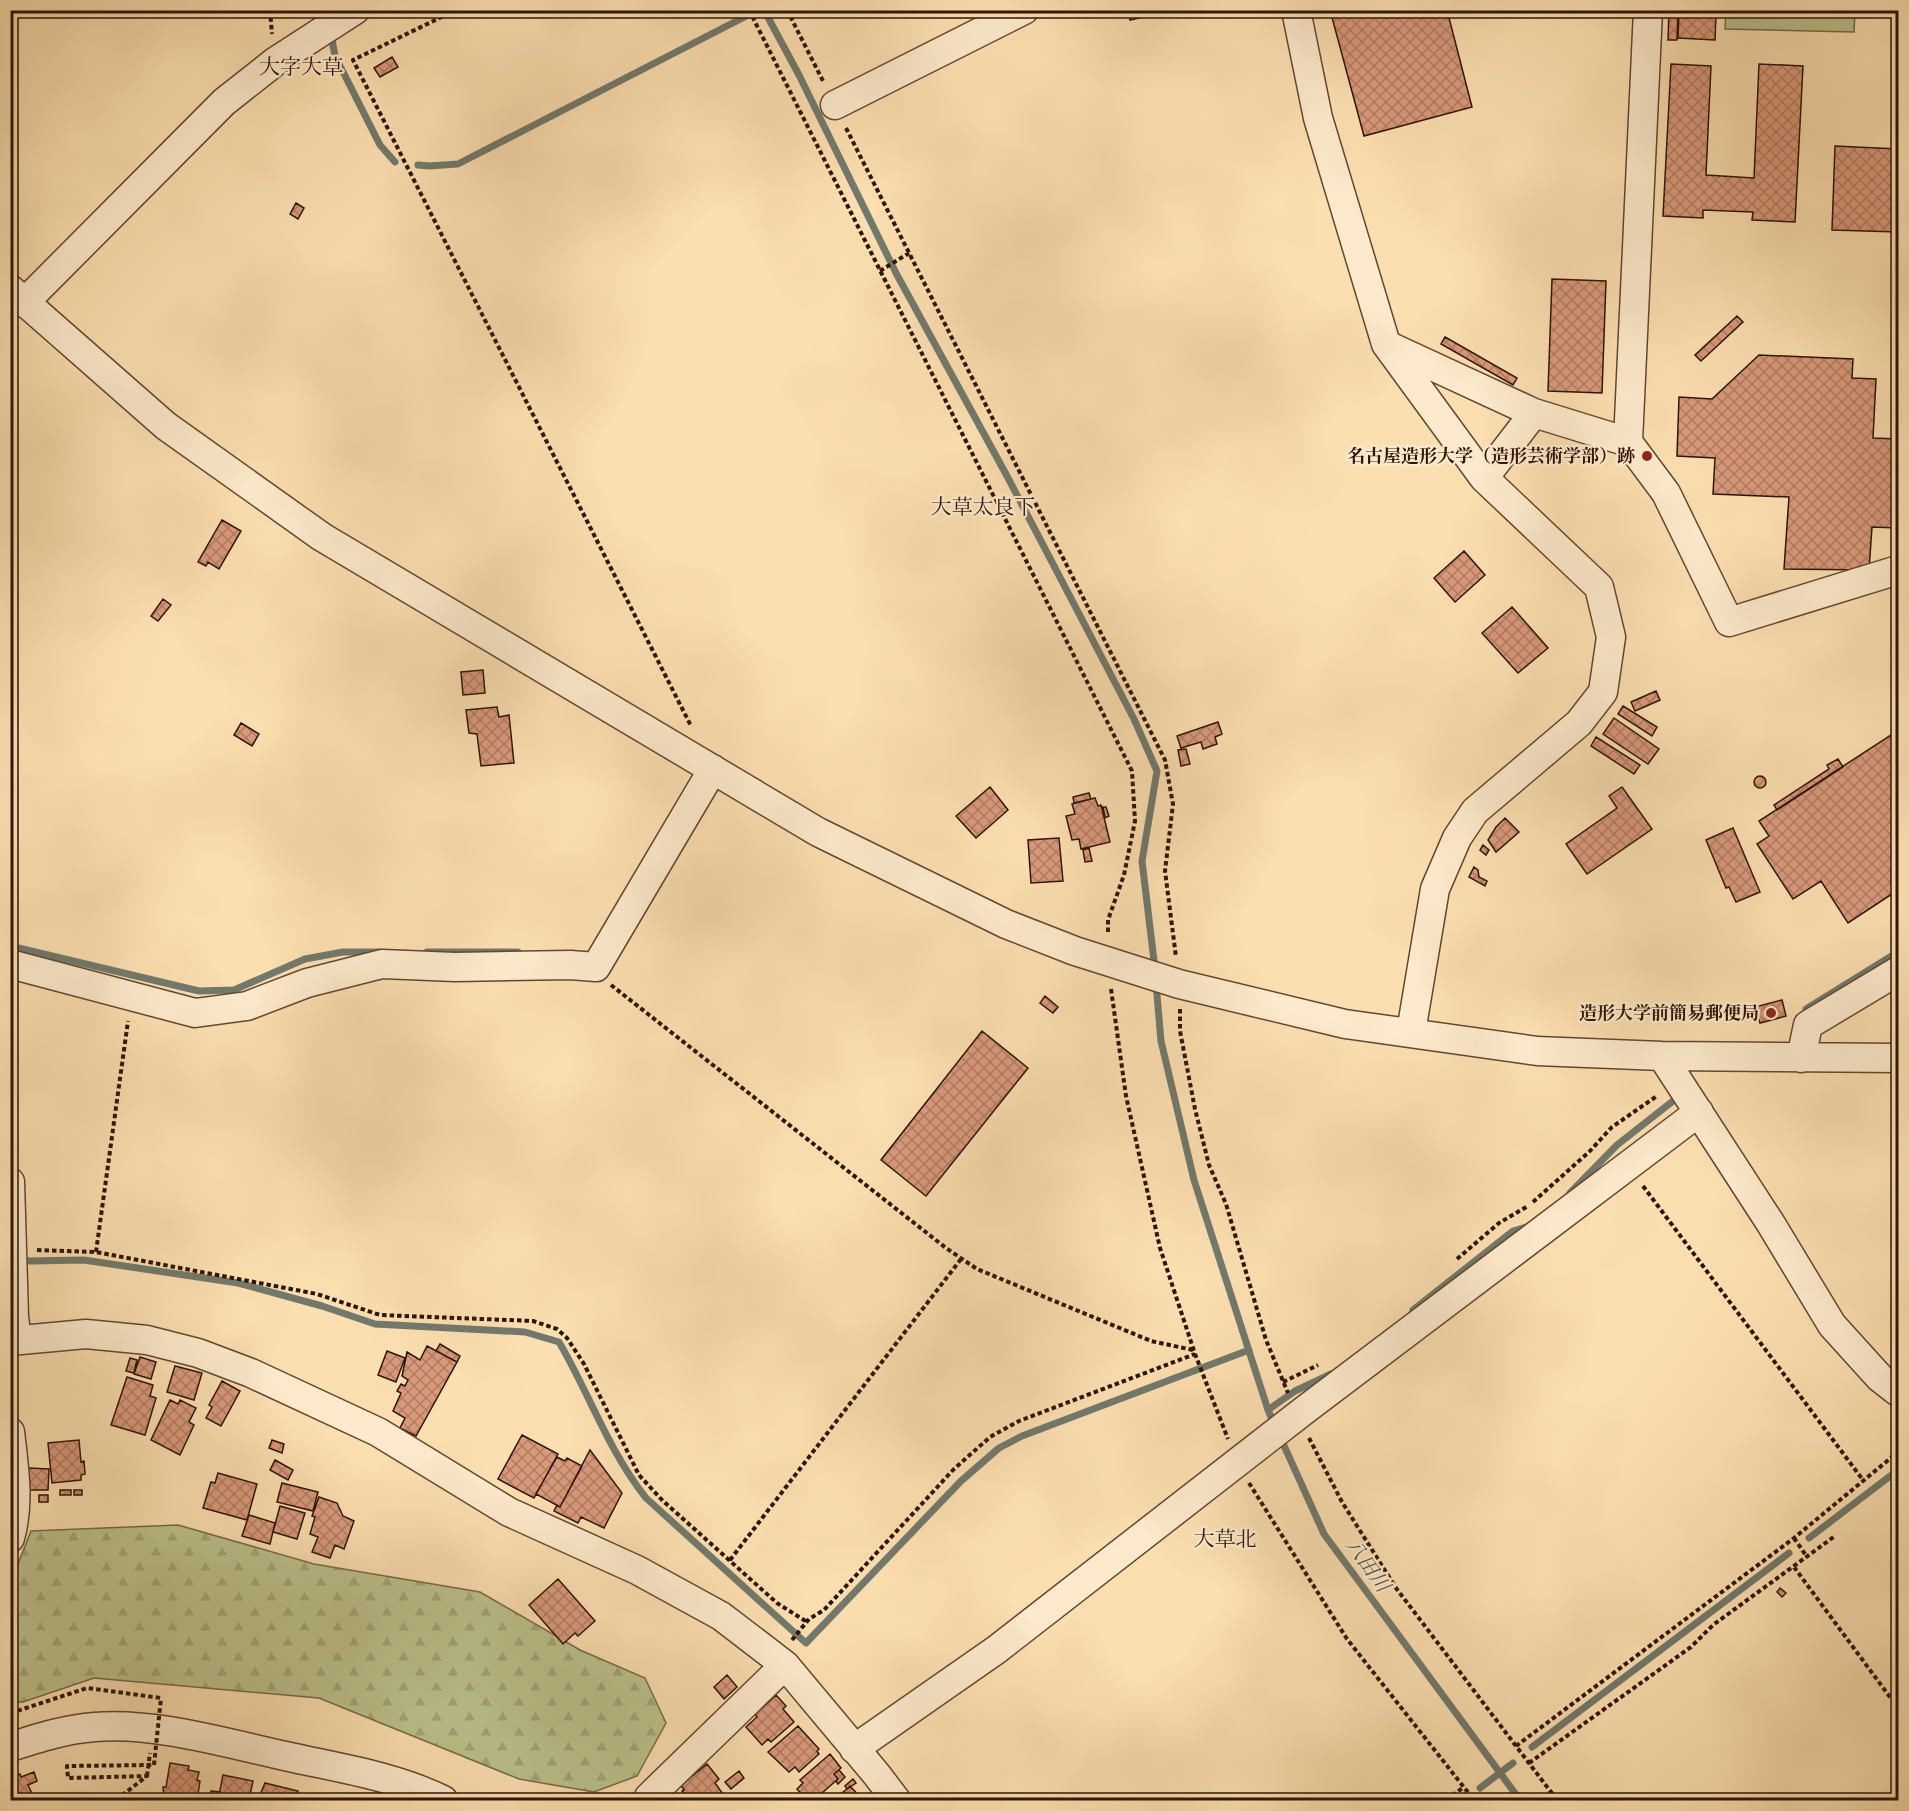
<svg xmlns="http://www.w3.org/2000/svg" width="1909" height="1811" font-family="'Sorts Mill Goudy','Noto Serif JP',serif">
  <defs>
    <pattern id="forest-firs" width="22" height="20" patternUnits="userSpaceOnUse" patternTransform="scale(1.5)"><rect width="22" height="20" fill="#bcc28d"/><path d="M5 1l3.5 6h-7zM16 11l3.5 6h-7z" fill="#a2a678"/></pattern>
    <pattern id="building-cross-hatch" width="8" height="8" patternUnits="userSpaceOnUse" patternTransform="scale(1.5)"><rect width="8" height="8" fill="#d9997b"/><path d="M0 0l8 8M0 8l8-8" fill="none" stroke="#b07c63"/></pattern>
  </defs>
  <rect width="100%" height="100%" fill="#fcdfb1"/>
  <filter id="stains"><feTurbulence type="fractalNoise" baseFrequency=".00333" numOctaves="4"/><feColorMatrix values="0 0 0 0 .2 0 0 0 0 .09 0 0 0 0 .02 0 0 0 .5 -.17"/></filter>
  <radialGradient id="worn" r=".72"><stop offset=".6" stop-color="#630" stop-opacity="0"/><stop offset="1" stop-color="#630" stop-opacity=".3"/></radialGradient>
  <path fill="url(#forest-firs)" stroke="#756b4a" stroke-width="1.5" d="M178,1525L314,1564L480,1592L580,1650L645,1678L666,1723L637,1776L594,1792L519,1779L319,1698L94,1678L23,1702H11V1582L31,1531Z"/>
  <path fill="#bcc28d" stroke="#756b4a" stroke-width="1.5" d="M1726,11H1855L1854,32L1725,29Z"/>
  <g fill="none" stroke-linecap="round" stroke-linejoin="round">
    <path stroke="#72796c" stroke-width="7" d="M764,10L799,75L896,273L1007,476L1134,719L1157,771L1142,861L1155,969
      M331,34L335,56L380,145L395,162
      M418,165L429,166L458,164L758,10
      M10,946L199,991L234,990L305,959L343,952H380
      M427,952H518
      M1156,983L1161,1041L1194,1180L1268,1410L1275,1426
      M1806,1009L1898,952
      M1570,1193L1617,1145L1673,1101
      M19,1260L31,1261L84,1260L238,1283L322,1306L375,1324L525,1332L559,1342C589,1393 609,1452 646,1498L806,1643L961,1481L999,1448L1022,1436L1249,1350
      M1413,1310L1513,1231L1530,1226
      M1268,1410L1295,1391L1331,1374
      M1281,1439L1324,1534L1520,1800
      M1809,1538L1898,1470
      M1532,1747L1789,1553
      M1480,1788L1513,1763"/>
  </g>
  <path fill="url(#building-cross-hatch)" stroke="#2e1406" stroke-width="1.5" d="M1128,10H1175L1130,20Z
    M1330,10H1447L1472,107L1364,136Z
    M1669,10L1678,11L1677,40H1668Z
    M1679,13L1716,15L1715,40L1678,38Z
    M392,57L398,67L380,77L374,68Z
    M1671,64L1711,66L1706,175L1754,178L1759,64L1803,66L1795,222L1752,220L1753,212L1703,210V218L1663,216Z
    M1835,146L1898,149V232L1832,230Z
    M296,203L304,208L298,219L290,214Z
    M1552,279L1606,281L1602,393L1548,391Z
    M1737,316L1743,322L1701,361L1695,355Z
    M1445,337L1517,378L1513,385L1441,344Z
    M1759,355L1853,359L1852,378L1876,379L1873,438L1898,439V528L1872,527L1869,570L1784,569L1789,497L1713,494L1715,458L1677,456L1679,397L1712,399Z
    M222,520L241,531L219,569L208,562L206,566L198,562Z
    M1464,551L1485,575L1455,602L1434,578Z
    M163,599L171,605L158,621L151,616Z
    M1512,607L1548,648L1518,673L1482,633Z
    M483,670L485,693L463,695L461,672Z
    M1656,691L1660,700L1635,711L1631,702Z
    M1623,706L1657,727L1652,736L1618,714Z
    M497,707L499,717L509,715L514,763L481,766L477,734L469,733L466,710Z
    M1614,718L1659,749L1648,764L1603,734Z
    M1218,722L1222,734L1215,737L1217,744L1203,749L1201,742L1181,748L1177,736Z
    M241,723L259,734L252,746L234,735Z
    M1894,733L1898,740V890L1848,923L1821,881L1793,899L1757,844L1769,836L1759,821Z
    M1596,737L1640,765L1634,774L1591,746Z
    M1186,749L1190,764L1181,766L1178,750Z
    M1838,759L1843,767L1777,810L1774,805L1829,769L1827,765Z
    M1754 782a6 6 0 1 1 12 0a6 6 0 1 1-12 0Z
    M990,787L1008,810L976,838L956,816Z
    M1622,787L1652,829L1587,874L1566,844L1617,808L1609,796Z
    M1089,793L1091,799L1074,803L1073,797Z
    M1095,798L1098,806L1101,805L1110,842L1081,849L1079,839L1072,840L1066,816L1075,814L1072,804Z
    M1103,807H1106L1109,816L1105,818Z
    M1505,818L1519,832L1496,852L1488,840L1496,827Z
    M1733,828L1760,892L1736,902L1729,887L1726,888L1706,840Z
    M1059,838L1063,881L1031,883L1028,840Z
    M1483,845L1489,850L1486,855L1480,850Z
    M1089,848L1092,861L1085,862L1083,850Z
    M1474,867L1478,870L1479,877L1487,881L1485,886L1469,877Z
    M1045,996L1058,1007L1053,1013L1040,1003Z
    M1782,1000L1786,1016L1760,1023L1755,1007Z
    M982,1031L1028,1068L926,1196L881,1160Z
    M440,1344L460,1356L457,1362L436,1351Z
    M427,1346L457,1362L416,1436L400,1428L405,1418L393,1411L401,1393L397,1391L401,1384L405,1386L408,1380L402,1376L407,1352L420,1360Z
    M387,1351L405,1358L396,1382L378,1375Z
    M140,1357L156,1362L151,1379L134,1374Z
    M130,1358L137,1360L134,1373L126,1371Z
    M175,1366L202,1373L194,1400L167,1392Z
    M127,1377L153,1385L150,1396L156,1398L145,1435L111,1425Z
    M222,1381L240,1391L221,1426L206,1418L212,1407L209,1405Z
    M170,1400L178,1404L180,1400L196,1408L189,1422L194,1425L180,1455L151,1440Z
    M522,1435L558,1454L534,1498L498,1479Z
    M79,1440L81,1462L84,1461L85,1474L81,1475V1480L52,1483L48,1443Z
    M272,1440L284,1444L282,1453L269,1448Z
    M590,1450L622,1493L604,1528L581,1517L578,1523L554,1511L557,1505L560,1507Z
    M557,1457L565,1461L567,1458L582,1466L560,1507L536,1494Z
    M275,1460L293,1470L288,1480L270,1470Z
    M28,1468L49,1469L48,1490H27Z
    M218,1473L257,1484L247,1520L203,1508L211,1482L215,1483Z
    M282,1483L318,1492L313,1511L277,1502Z
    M60,1490H71V1495H60Z
    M74,1490H82V1495H74Z
    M39,1495H48V1502H39Z
    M319,1497L337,1503L343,1516L354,1521L344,1549L335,1545L330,1558L312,1552L318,1537L310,1534L315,1517L312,1516Z
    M280,1506L305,1513L297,1539L273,1532Z
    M249,1515L275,1523L270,1544L242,1536Z
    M558,1579L595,1621L578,1636L575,1633L563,1644L529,1605Z
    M1780,1588L1786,1593L1782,1597L1777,1592Z
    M727,1675L737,1687L724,1699L714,1687Z
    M776,1695L786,1706L783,1709L794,1722L771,1742L768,1739L762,1745L746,1727L757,1717L755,1714Z
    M798,1726L819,1749L817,1751L819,1754L799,1772L795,1767L789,1772L768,1752Z
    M830,1754L841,1768L834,1774L838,1779L814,1800H807L797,1789L803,1783L800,1780Z
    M170,1763L189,1766L188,1770L199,1772L197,1780L200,1781L197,1800H177L164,1798L163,1787H166Z
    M707,1764L719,1779L715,1783L723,1794L715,1800H701L699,1798L692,1800L682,1791L684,1790L681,1785Z
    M839,1770L845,1777L838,1784L836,1781L838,1779L834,1774Z
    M739,1771L744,1778L731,1789L725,1782Z
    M34,1772L37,1781L28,1785L34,1798L29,1800H10V1778L20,1774L21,1777Z
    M223,1775L253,1781L249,1800H218Z
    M853,1779L856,1783L847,1789L845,1786Z
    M265,1783L298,1791L295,1800H261L262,1796L260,1795Z
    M850,1786L863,1800H833L847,1789Z
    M211,1791L220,1792L218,1800H209Z
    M314,1795L334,1798L336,1800H312Z
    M734,1795L738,1800H722L728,1796L731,1799Z"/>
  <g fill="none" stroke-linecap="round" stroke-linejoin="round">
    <g stroke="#624731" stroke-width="31">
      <path id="minor" d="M1296,10L1318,118L1386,344L1484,478L1599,587L1611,637L1603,692L1579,723L1475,811L1457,838L1435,889L1411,1032
        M835,105L1024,10
        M10,289L166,426L322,537L818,832L1006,924L1075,951L1179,984L1345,1024L1537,1051L1662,1056L1898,1058
        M24,303L224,102L276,61L355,10
        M1389,346L1534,413
        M1628,442L1648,10
        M1484,478L1534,413L1628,442L1666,493L1729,622L1898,570
        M10,964L195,1013L247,1006L307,983L382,964L455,967L570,965L596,967L713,769
        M1662,1056L1771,1224L1832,1325L1880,1378L1898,1392
        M1801,1058L1808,1025L1898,971
        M10,1182L14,1317L17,1340
        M10,1341L86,1334L147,1340L198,1353L251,1373L378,1432L509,1512L637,1570L721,1616L785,1665L877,1775L896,1800
        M10,1432C14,1467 20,1503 10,1538
        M10,1747C38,1738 66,1729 95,1727C155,1722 226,1743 285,1756C339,1768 394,1776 443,1800
        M854,1749L996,1650L1306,1409L1699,1112
        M651,1800L649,1797L785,1665"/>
    </g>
    <path stroke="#2e1406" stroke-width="4" stroke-dasharray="4.5 3" stroke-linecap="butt" d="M270,10L272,34
      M456,10L353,60L691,726
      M749,10L1132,771L1135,821L1124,875L1108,920V934
      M787,10L824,83
      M846,128L1165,760L1173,804L1165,871L1176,957
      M880,271L909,253
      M611,985L946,1248L977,1269L1151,1341L1193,1350
      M1111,989L1126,1096L1160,1248L1195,1354L1228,1439
      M1180,1009V1031L1195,1109L1209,1165L1226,1204L1266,1340L1288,1393
      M1643,1186L1863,1480
      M1533,1202L1589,1152L1612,1127L1657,1096
      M37,1250L96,1252L317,1294L380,1315L533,1321L557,1329L567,1338L584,1364L639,1475L663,1501L777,1603L807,1622
      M96,1252L128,1021
      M1457,1259L1499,1223L1528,1206
      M1283,1382L1318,1365
      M1309,1438L1342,1502L1396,1588L1557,1800
      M1249,1483L1347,1639L1474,1800
      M1794,1538L1807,1557
      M730,1560L961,1259
      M1794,1567L1898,1708
      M792,1640L809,1619L824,1610L953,1470L990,1437L1019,1421L1195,1354
      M16,1718L17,1711L87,1688L161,1698
      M1516,1746L1794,1538L1898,1452
      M1529,1763L1691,1647L1713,1625L1835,1536
      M147,1776L150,1753
      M922,1794L927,1800
      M116,1800L147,1776L68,1778L67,1766L154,1765
      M1446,1800L1464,1787"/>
    <use href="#minor" stroke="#fdeacc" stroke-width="28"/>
    <path stroke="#2e1406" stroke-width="4" stroke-dasharray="4.5 3" stroke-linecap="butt" d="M154,1765L161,1698"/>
  </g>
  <g fill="#8f2418" stroke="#fdeacc" stroke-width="2">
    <circle cx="1647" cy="456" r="6"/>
    <circle cx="1771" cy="1013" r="6"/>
  </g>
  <g text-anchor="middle" stroke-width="4.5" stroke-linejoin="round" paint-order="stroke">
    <g font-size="18" font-weight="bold" fill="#2e1406" stroke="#fdeacc" text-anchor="end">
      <text x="1635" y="462">名古屋造形大学（造形芸術学部）跡</text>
      <text x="1759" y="1019">造形大学前簡易郵便局</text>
    </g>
    <g font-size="20" font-style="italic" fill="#564f42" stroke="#fdeacc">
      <text transform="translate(1368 1565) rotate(54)" y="7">八田川</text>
    </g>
    <g font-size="21" fill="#2e1406" stroke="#fdeacc">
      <text x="301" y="74">大字大草</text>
      <text x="983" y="514">大草太良下</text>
      <text x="1225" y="1546">大草北</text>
    </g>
  </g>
  <rect width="1909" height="1811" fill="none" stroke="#fcdfb1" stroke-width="36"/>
  <rect x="12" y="12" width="1885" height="1787" fill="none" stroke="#2e1406" stroke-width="3"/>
  <rect x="18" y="18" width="1873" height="1775" fill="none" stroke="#2e1406" stroke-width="1.5"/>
  <rect width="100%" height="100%" filter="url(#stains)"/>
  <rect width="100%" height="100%" fill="url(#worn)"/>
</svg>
